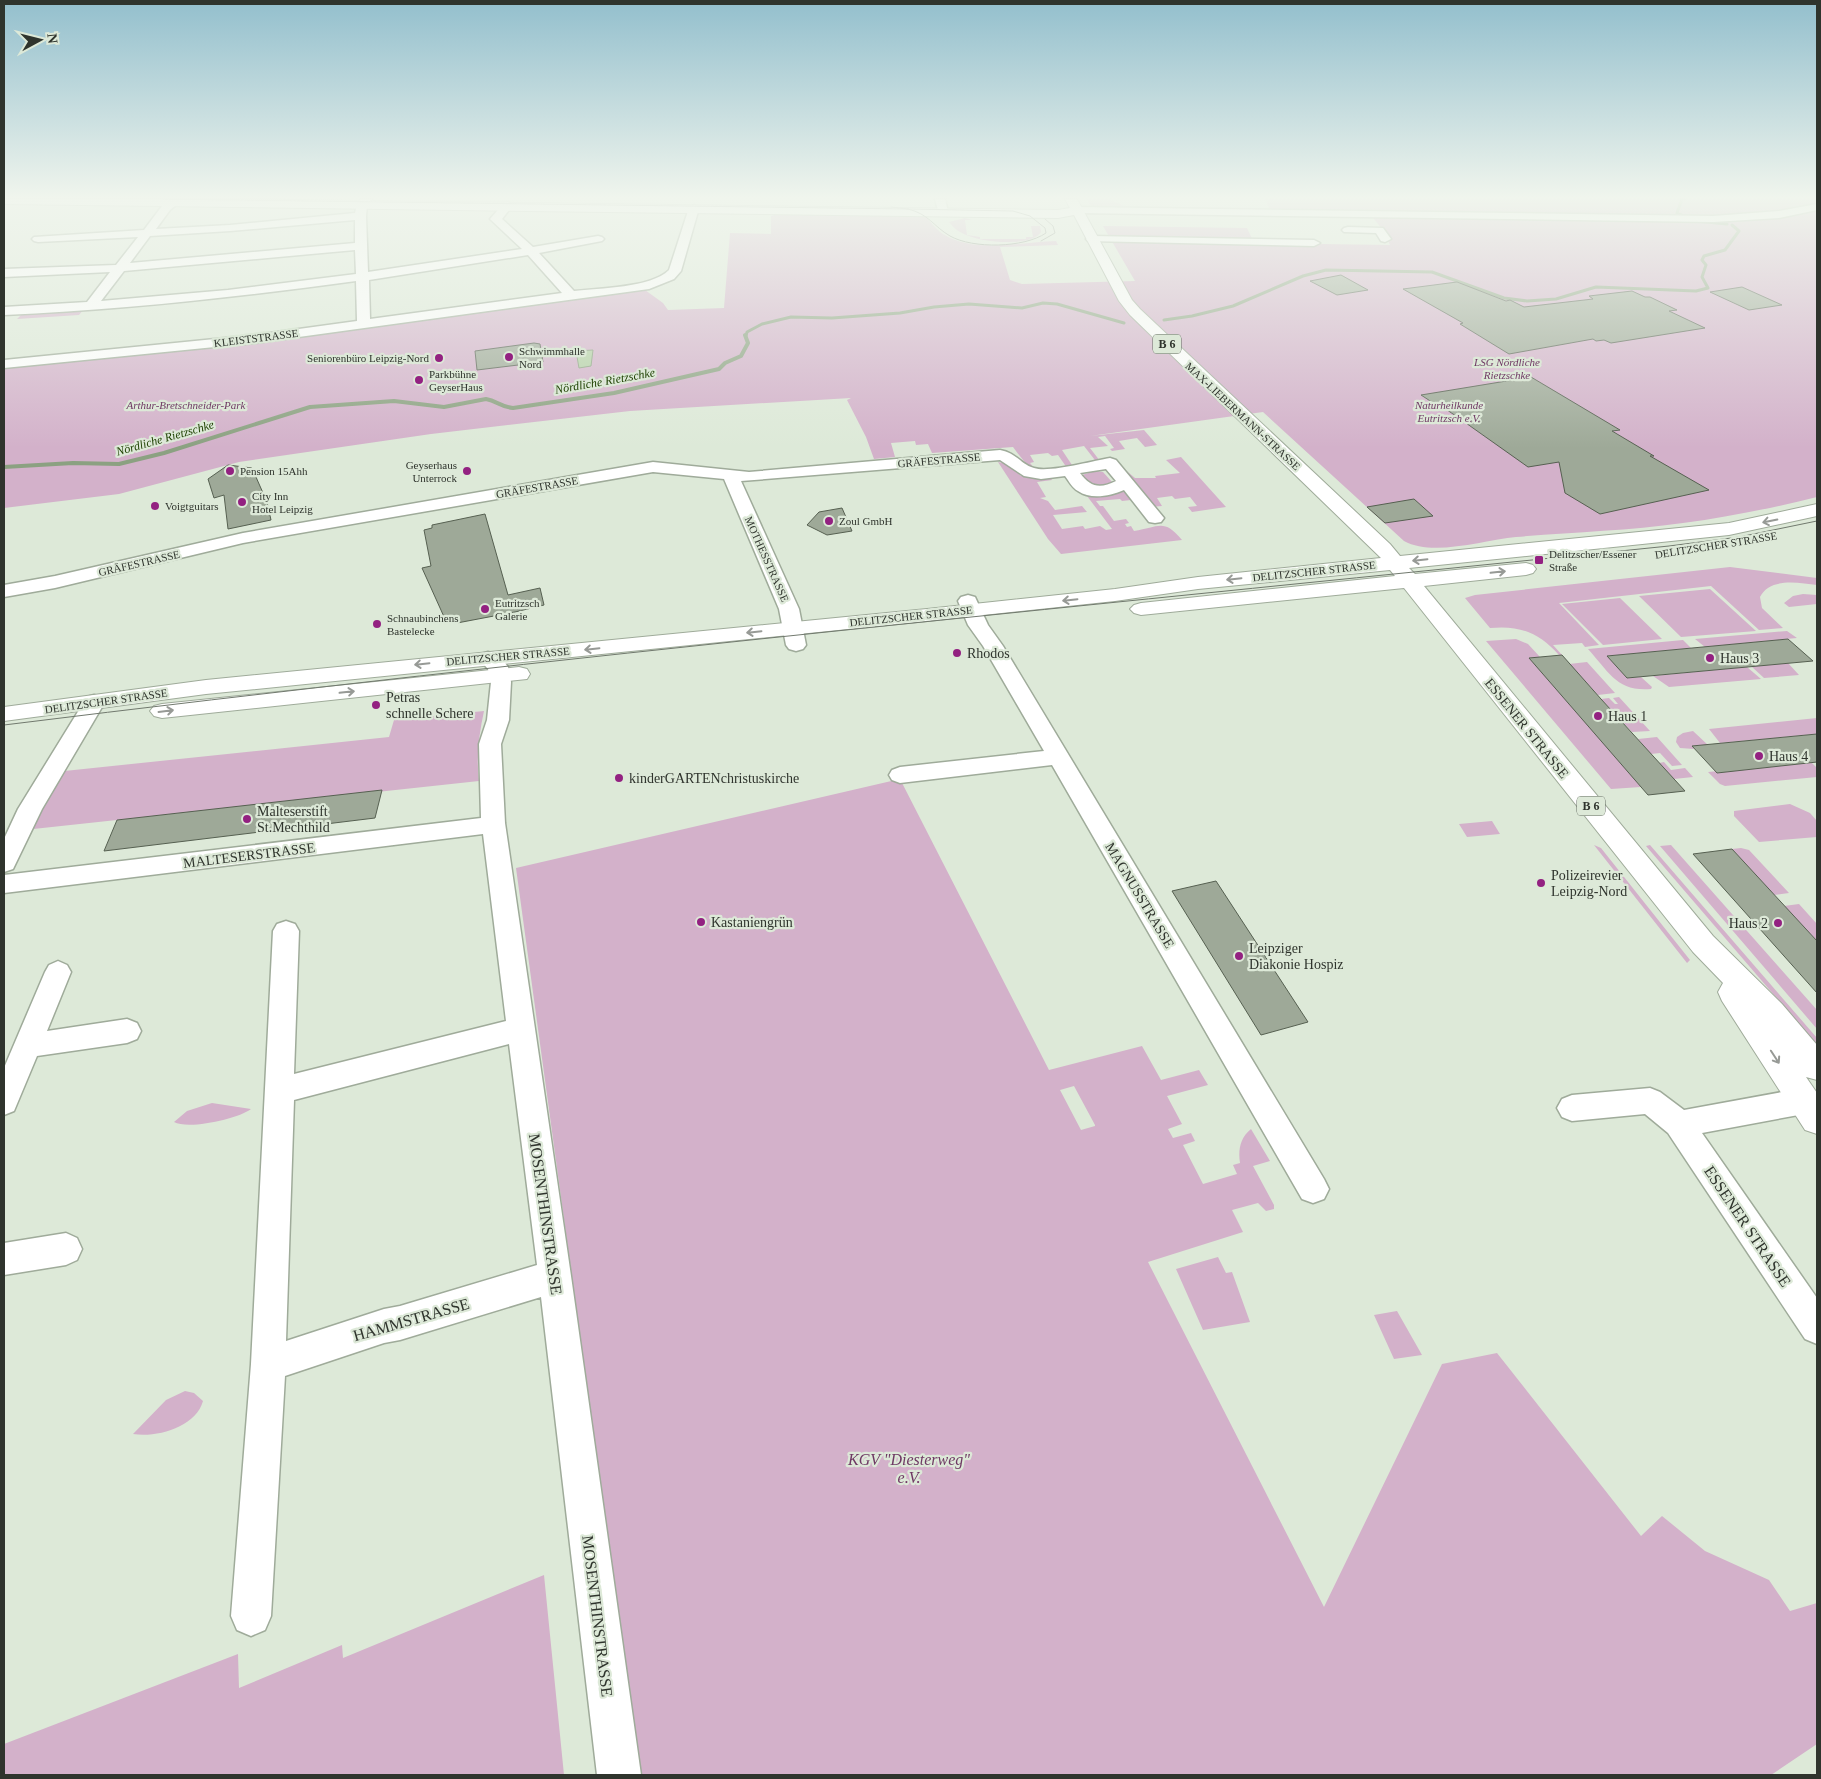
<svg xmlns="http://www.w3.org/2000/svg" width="1821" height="1779" font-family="Georgia,serif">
  <rect width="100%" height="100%" fill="#dde9d8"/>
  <path fill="#d3b1ca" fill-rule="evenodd" d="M1086,199H1109L1124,206V208L1091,206Z
    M1265,199H1817V497C1773,508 1728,517 1683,523C1627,531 1572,532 1516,537C1484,540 1433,557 1404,541L1263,412L1090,436L1144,430L1157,445L1145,447L1137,438L1119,441L1125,449L1112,451L1110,449L1114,448L1105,436L1098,437L1108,446L1090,448L1100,461L1098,464L1084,446L1062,450L1072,465L1083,464L1067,468L1058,455L1052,456L1048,453L1030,455L1034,462L1030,463L1034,468L1042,469L1062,467V469C1032,473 1031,471 1013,447L932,453L928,444L916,445L915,441L891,443L895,457L874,459L866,437L847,400L851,398L630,411L431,434L239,462L119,494L4,508V366C218,350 432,318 645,290L663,303L668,310L724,308L730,233L771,234V216L782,213L923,215C931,221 935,229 943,234C974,254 1022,242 1056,241L1058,245L1000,247L1010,280L1022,284L1135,281L1103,226L1247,228L1254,243L1390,245L1383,230L1369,213L1271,212Z
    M965,218L972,220H965L967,235L980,237V239H1026V237H1033L1031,226H1040L1041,232C1031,248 979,242 964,234C957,231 953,227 949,222Z
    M84,309L79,315L17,319L23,313Z
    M1181,457L1226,507L1192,512L1188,507L1197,506L1190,497L1175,499L1172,496L1157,498L1162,506L1150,507L1118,469L1123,468L1135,478H1156L1155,476L1180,473L1166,460Z
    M998,462L1007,464L1021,476L1050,477L1052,480L1037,482L1046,497L1040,498L1048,501L1055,510L1082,506L1087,512L1053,515L1062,529L1083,526L1085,529L1100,526L1106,530L1112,529L1087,496L1128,490L1138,503L1134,504L1131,500L1122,501L1120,499L1096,501L1100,506H1103L1114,521L1126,519L1129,523L1125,524L1127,527L1131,526L1134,531C1159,527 1164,518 1182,540L1061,554L1048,539Z
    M1095,471L1103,472L1112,482L1110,484C1097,488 1090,485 1082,475Z
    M1730,567L1817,578V585C1799,583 1770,577 1760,597L1762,608L1783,628L1759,630L1711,586L1559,603L1599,645L1585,647L1582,643L1553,645L1562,655H1559C1539,633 1520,625 1490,628L1465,598L1475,595Z
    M1710,589L1756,631L1681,637L1639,596Z
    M1803,594L1817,595V604L1789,607L1784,603L1793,596Z
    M1620,598L1662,639L1603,645L1562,604Z
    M1787,631L1797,638L1705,647L1695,639Z
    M1516,639L1528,644L1540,657L1641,787L1611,789L1486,641Z
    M1683,640L1691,648L1608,656L1627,678L1641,677L1652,687L1651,689C1617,692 1609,672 1588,649Z
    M1587,662L1615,693L1598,695L1569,664Z
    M1788,663L1799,675L1764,678L1751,666Z
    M1747,667L1761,679L1669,687L1653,676Z
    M1619,697L1650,731L1632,732L1601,699L1609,698L1615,704H1618L1613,698Z
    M484,711C479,734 476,757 479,781L24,830L55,772L389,737L394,720Z
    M1817,718V734L1720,743L1709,729Z
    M1693,731L1708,745L1692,746L1694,749L1680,748L1676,742L1677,737L1683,733Z
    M1657,737L1682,765L1672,766L1660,753L1651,754L1638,739Z
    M1664,762L1671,770L1685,768L1693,777L1674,779L1659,763Z
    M1812,763L1817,768V777L1725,786L1720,784L1708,772Z
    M900,779L1049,1070L1142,1046L1161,1080L1199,1070L1208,1085L1167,1096L1182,1124L1168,1129L1173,1138L1191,1133L1195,1141L1183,1145L1203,1184L1237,1174L1233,1165L1240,1163C1238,1150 1240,1138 1251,1129L1270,1161L1253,1166L1274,1205V1209L1266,1211L1258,1203L1232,1210L1243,1232L1148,1262L1324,1607L1442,1364L1497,1353L1641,1536L1662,1516L1705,1551L1769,1580L1790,1611L1817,1603V1744L1771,1775H640L516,868ZM1074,1086L1095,1125V1126L1081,1130L1060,1090Z
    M1790,804L1810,813L1817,821V837L1759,842L1734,816V811Z
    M1492,821L1500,834L1467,837L1459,824Z
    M1594,845L1601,848L1690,960L1687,963Z
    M1650,845L1817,1038V1045L1646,846Z
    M1671,845L1817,1010V1029L1660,846Z
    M1741,848L1749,850L1789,893L1774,895L1732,849Z
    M1799,904L1817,924V941L1784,906Z
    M212,1103L251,1109C238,1119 188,1130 174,1122L187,1111Z
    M1218,1257L1226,1273L1232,1272L1250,1322L1203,1330L1176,1269Z
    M1397,1311L1422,1355L1394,1359L1374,1315Z
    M185,1391L194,1393L203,1401C196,1427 157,1438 133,1434L166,1400Z
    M544,1575L564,1775H4V1744L238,1654L239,1688L342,1645L343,1658Z"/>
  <path fill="#b3d0a5" stroke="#8ba181" d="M593,350L591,366L579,368L576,351Z"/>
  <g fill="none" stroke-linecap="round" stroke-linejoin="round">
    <path stroke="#8ba181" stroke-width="3" d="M1684,199H1682L1677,213L1686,217
      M1696,221L1727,224
      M1164,320L1192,316L1233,306L1303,276L1326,270L1432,272L1504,298L1527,301L1556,299L1596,287L1696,291L1708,288L1702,277L1706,265L1702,260L1704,256L1725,250L1739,231L1732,225
      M746,336L747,332L762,324L791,317L832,318L900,313L934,307L969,304L1022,308L1043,303L1057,304L1124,323"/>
    <path stroke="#8ba181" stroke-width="4" d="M4,467L73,463L119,464L164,453L310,407L394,401L444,407L486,399C497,401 501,407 513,408L614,393L719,369L725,363L741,356L748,343L745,335"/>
  </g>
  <path fill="#9ea998" stroke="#566051" d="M1341,275L1368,290L1337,295L1310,281Z
    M1457,282L1506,301L1510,300L1524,307L1593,299L1589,296L1632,291L1645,297H1650L1677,310L1669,311L1705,328L1611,343L1604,340L1596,341L1593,339L1509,354L1460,324L1463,323L1403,289Z
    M1742,287L1782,305L1749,310L1710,292Z
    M534,343L540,344L543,362L477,370L475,351Z
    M1531,377L1620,430L1612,431L1654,456H1650L1709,490L1600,514L1565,493L1559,462L1528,467L1456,416L1444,408H1441L1421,395Z
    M228,465L252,468L267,502L271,520L228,529L224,495L214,498L208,479Z
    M1414,499L1433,516L1385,523L1367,507Z
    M842,508L852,531L827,535L807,525L819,512Z
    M485,514L508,595L540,588L544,605L515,612L457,623L455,616L445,619L422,568L431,566L424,530L432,528V525Z
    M1788,639L1813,661L1627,678L1607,656Z
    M1562,655L1601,699L1685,791L1648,795L1529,658Z
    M1817,734V762L1717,773L1692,746Z
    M382,790L375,818L104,851L117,820Z
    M1732,849L1817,941V993L1693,854Z
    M1216,881L1308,1022L1261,1035L1172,891Z"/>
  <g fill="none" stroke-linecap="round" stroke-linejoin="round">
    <g stroke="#9fab9a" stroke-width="3">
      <path id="minor" d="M171,199H180L181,201L170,210L156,229L230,225L355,213L357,204L361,199H372L367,205L366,216L368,272L522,249L490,219L504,203L508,202L513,205L502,219L533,247L598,236L602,237L604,239L602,241L539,253L574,291C599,288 651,288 669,270L689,208L694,205L699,208L681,271L674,279L649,289L255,343L4,368V360L255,335L357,321L356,281C239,297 121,310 4,315V307L87,302L110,272L4,277V269L116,265L138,237L38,242L34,241L32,239L34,237L144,230L162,206ZM355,220V243L130,263L150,236L230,231ZM355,250L356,274L228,290L101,301L124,271ZM528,255L562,293L370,319L369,280Z
        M935,199H945L948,212L947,214H939Z
        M1817,204V210L1779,218L1713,222L1077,213L1072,210L1077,207L1713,216L1779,211Z
        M1348,227L1383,228L1391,239L1385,242L1381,241L1376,233L1344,232L1342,230L1344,228Z
        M1092,236L1314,240L1320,243L1314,246L1088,241L1086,239Z
        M1000,450C1017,453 1020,464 1034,468C1049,473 1092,461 1110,458L1116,460L1164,518L1161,522L1155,523L1149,522L1124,490C1110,496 1091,500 1078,491C1072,488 1069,481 1065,476L1041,479L1024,476L1000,460L741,481L799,609L806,645L803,649L796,651L789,649L786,645L779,609L724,479L653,472L243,543L55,588L4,597V585L55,576L243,533L653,462L749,472ZM1106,469L1116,481C1100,489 1090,487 1080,473Z
        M968,595L975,597L988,625L1003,646L1324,1179L1329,1189L1324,1199L1313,1203L1302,1199L1052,765L900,783L892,780L889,775L892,770L900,767L1044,751L983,646L968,625L958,601L961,597Z
        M488,652L495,654L505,663L508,667L511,682L509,720L501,744L505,823L571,1276L641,1775H597L541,1297L400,1340L384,1343L285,1376L271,1616L265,1630L251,1636L237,1630L231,1616L251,1364L273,931L277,924L286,921L295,924L299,931L294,1074L506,1021L483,834L4,893V875L481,818L479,744L487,720L491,682L488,669L478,658L481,654ZM509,1044L537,1265L400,1306L384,1309L286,1341L294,1100Z
        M94,695L101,697L105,702L42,809L13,869L4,872V839L18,809L87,697Z
        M58,961L67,965L71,972L47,1031L127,1019L137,1023L141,1031L137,1039L127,1043L37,1056L14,1111L4,1115V1068L45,972L49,965Z
        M1650,1088L1660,1092L1684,1110L1804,1088L1814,1092L1817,1098L1814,1110L1804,1114L1702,1133L1817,1298V1344L1805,1339L1668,1133L1645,1114L1572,1121L1562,1117L1557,1108L1562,1099L1572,1095Z
        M66,1233L77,1238L82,1249L77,1260L66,1265L4,1275V1243Z"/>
    </g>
    <g stroke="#9fab9a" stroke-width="2">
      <path id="major" d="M4,199H215L1058,210L1070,208L1065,199H1077L1132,300L1140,309L1390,544L1400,556L1729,523L1817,504V516L1729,535L1409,568L1415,574L1526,563L1533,565L1536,569L1533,573L1526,575L1424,586L1713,936L1782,1004L1817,1045V1080L1806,1077L1817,1093V1134L1805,1130L1722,1001L1718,992L1723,983L1693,952L1404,588L1141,615L1134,613L1130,609L1134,605L1141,603L1395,576L1390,570L1198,589L1115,601L927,621L206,694L4,721V707L206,680L927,609L1115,589L1198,577L1381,558L1130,315L1119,301L1074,215L1058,218L4,204Z
        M519,667L527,669L530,674L527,679L162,718L154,716L150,711L154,706L162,704Z"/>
    </g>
    <use href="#minor" fill="#fff" fill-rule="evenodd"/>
    <use href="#major" fill="#fff" fill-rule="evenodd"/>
    <path stroke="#71796e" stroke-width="1" d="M162,199L908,209
      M891,207L908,209
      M908,209L1013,211L1030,216L1045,228L1046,233C1024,248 973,249 950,236C933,226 929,214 908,209Z
      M1041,241L1055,233L1053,226L1045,219
      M4,725C558,656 1114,603 1669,546L1739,537L1817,521"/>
  </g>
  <defs><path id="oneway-shaft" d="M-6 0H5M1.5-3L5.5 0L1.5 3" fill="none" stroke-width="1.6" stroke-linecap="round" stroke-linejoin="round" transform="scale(1.25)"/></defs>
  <g stroke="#979a96">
    <use href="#oneway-shaft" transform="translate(1770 521) rotate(169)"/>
    <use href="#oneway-shaft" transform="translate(1420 560) rotate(174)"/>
    <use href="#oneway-shaft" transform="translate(1498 572) rotate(-6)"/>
    <use href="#oneway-shaft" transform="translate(1234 579) rotate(174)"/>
    <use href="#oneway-shaft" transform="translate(1070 600) rotate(174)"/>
    <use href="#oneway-shaft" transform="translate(754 632) rotate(174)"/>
    <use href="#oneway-shaft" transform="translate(592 649) rotate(174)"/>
    <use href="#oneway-shaft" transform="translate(422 664) rotate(174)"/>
    <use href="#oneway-shaft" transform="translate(347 692) rotate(-6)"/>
    <use href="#oneway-shaft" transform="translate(166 711) rotate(-7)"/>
    <use href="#oneway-shaft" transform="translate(1775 1057) rotate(57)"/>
  </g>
  <linearGradient id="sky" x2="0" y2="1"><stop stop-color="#93bfcd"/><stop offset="0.44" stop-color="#f0f5ed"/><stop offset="1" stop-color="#f0f5ed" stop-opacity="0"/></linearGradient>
  <rect width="1821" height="448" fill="url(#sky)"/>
  <g fill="#932181" stroke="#dde9d8" stroke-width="2">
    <circle cx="509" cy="357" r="5"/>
    <circle cx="439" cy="358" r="5"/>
    <circle cx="419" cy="380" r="5"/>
    <circle cx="230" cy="471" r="5"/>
    <circle cx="467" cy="471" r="5"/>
    <circle cx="242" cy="502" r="5"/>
    <circle cx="155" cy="506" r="5"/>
    <circle cx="829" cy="521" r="5"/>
    <rect x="1534" y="555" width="10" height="10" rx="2.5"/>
    <circle cx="485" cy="609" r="5"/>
    <circle cx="377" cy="624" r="5"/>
    <circle cx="957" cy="653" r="5"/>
    <circle cx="1710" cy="658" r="5"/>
    <circle cx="376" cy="705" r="5"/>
    <circle cx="1598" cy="716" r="5"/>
    <circle cx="1759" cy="756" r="5"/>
    <circle cx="619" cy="778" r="5"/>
    <circle cx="247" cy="819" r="5"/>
    <circle cx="1541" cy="883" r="5"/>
    <circle cx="701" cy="922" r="5"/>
    <circle cx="1778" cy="923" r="5"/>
    <circle cx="1239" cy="956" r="5"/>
  </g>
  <g text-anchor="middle" stroke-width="4.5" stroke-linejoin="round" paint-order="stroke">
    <g font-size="11" fill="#2f342d" stroke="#dde9d8">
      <text transform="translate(256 338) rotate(-7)" y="4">KLEISTSTRASSE</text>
      <text transform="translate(1243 416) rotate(43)" y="4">MAX-LIEBERMANN-STRASSE</text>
      <text transform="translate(939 460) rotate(-5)" y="4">GRÄFESTRASSE</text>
      <text transform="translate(537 487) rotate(-10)" y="4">GRÄFESTRASSE</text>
      <text transform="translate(1716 545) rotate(-9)" y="4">DELITZSCHER STRASSE</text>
      <text transform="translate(767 559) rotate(66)" y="4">MOTHESSTRASSE</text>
      <text transform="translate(139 563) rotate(-13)" y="4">GRÄFESTRASSE</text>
      <text transform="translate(1314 571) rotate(-6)" y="4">DELITZSCHER STRASSE</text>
      <text transform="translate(911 616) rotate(-6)" y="4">DELITZSCHER STRASSE</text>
      <text transform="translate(508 656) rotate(-5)" y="4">DELITZSCHER STRASSE</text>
      <text transform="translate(106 701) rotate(-8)" y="4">DELITZSCHER STRASSE</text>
    </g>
    <g font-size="11" fill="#2f342d" stroke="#dde9d8" text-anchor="start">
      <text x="519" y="355">Schwimmhalle<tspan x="519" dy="13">Nord</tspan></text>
      <text x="429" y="362" text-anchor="end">Seniorenbüro Leipzig-Nord</text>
      <text x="429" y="378">Parkbühne<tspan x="429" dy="13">GeyserHaus</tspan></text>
      <text x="457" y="469" text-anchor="end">Geyserhaus<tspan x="457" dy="13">Unterrock</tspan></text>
      <text x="240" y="475">Pension 15Ahh</text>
      <text x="252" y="500">City Inn<tspan x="252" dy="13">Hotel Leipzig</tspan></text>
      <text x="165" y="510">Voigtguitars</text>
      <text x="839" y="525">Zoul GmbH</text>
      <text x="1549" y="558">Delitzscher/Essener<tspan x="1549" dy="13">Straße</tspan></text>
      <text x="495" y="607">Eutritzsch<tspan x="495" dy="13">Galerie</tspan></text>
      <text x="387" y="622">Schnaubinchens<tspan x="387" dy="13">Bastelecke</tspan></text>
    </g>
    <g font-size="11" font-style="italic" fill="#6f3964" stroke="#dde9d8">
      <text x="1507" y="366">LSG Nördliche<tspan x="1507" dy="13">Rietzschke</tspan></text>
      <text x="186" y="409">Arthur-Bretschneider-Park</text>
      <text x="1449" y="409">Naturheilkunde<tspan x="1449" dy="13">Eutritzsch e.V.</tspan></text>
    </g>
    <g fill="#dde9d8" stroke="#636a60" stroke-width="1">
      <rect x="1153" y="334.5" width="28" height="19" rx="4"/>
      <rect x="1577" y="796.5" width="28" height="19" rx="4"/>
    </g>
    <g font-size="12" font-weight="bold" fill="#2f342d">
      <text x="1167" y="348">B 6</text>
      <text x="1591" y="810">B 6</text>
    </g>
    <g font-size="12" font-style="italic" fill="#1d4001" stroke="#dde9d8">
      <text transform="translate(605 381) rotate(-10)" y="4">Nördliche Rietzschke</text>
      <text transform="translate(165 438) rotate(-16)" y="4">Nördliche Rietzschke</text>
    </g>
    <g font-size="14" fill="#2f342d" stroke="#dde9d8" text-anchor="start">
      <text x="967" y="658">Rhodos</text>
      <text x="1720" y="663">Haus 3</text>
      <text x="386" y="702">Petras<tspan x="386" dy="16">schnelle Schere</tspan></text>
      <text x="1608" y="721">Haus 1</text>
      <text x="1769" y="761">Haus 4</text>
      <text x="629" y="783">kinderGARTENchristuskirche</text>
      <text x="257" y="816">Malteserstift<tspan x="257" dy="16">St.Mechthild</tspan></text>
      <text x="1551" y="880">Polizeirevier<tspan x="1551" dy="16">Leipzig-Nord</tspan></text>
      <text x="711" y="927">Kastaniengrün</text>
      <text x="1768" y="928" text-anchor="end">Haus 2</text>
      <text x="1249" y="953">Leipziger<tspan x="1249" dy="16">Diakonie Hospiz</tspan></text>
    </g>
    <g font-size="14" fill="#2f342d" stroke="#dde9d8">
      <text transform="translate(1527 728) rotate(51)" y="5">ESSENER STRASSE</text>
      <text transform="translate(249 855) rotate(-7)" y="5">MALTESERSTRASSE</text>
      <text transform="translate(1140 895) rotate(59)" y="5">MAGNUSSTRASSE</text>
    </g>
    <g font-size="16" fill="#2f342d" stroke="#dde9d8">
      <text transform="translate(546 1214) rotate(82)" y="6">MOSENTHINSTRASSE</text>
      <text transform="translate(1748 1226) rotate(56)" y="6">ESSENER STRASSE</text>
      <text transform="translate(411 1319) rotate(-16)" y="6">HAMMSTRASSE</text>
      <text transform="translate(598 1616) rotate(83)" y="6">MOSENTHINSTRASSE</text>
    </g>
    <g font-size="16" font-style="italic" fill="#6f3964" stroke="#dde9d8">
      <text x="909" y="1465">KGV "Diesterweg"<tspan x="909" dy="18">e.V.</tspan></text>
    </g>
  </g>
  <rect width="1821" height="1779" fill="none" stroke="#2f342d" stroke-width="10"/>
  <g transform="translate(40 40) rotate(83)" stroke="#dde9d8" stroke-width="4" paint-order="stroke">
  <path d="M0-4L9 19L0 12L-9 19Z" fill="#2f342d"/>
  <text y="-8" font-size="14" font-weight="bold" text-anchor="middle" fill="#2f342d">N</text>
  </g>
</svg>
